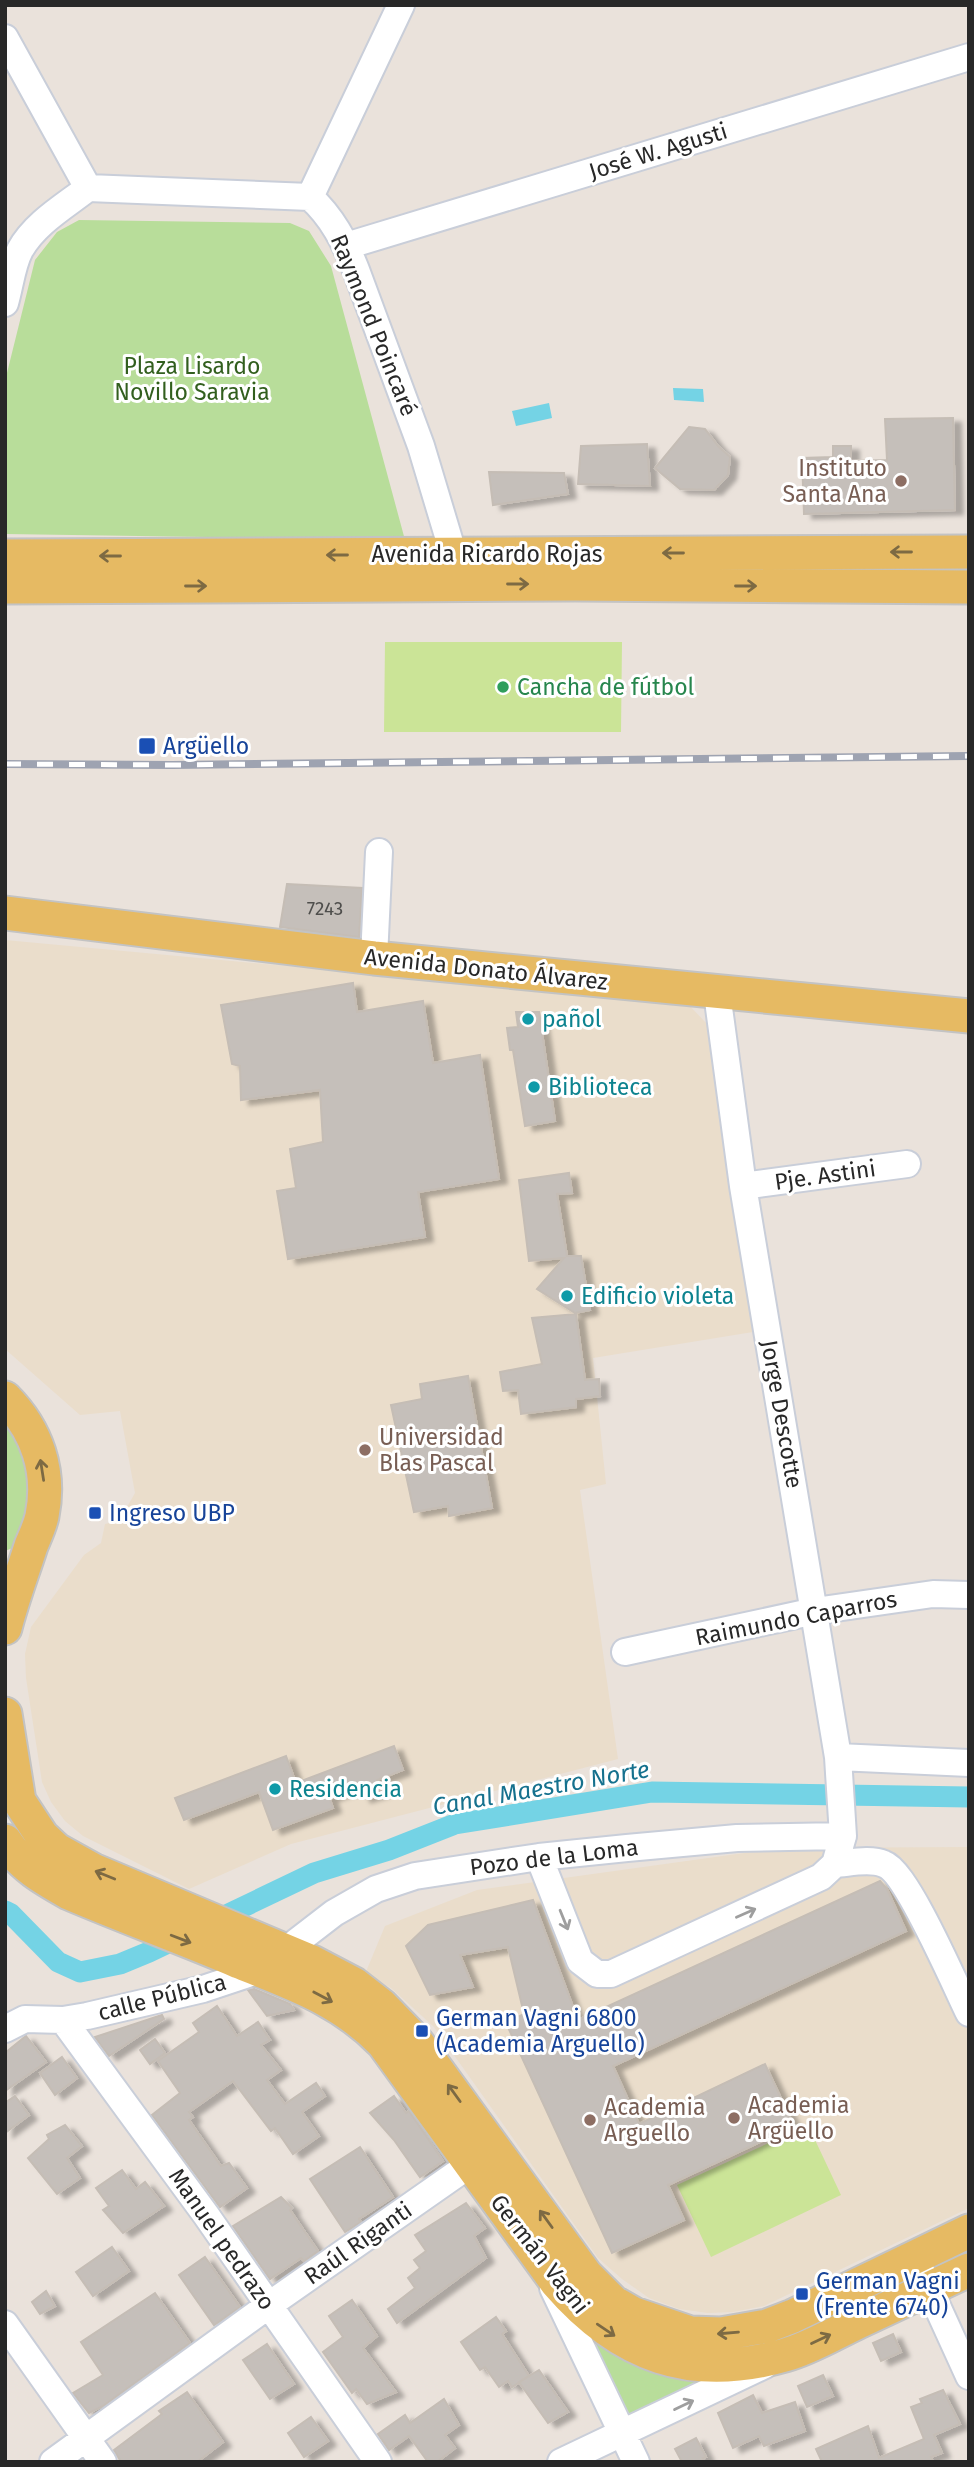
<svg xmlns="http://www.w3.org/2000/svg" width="974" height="2467" font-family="'Fira Sans',sans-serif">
  <defs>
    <filter id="shadow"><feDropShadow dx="8" dy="4.5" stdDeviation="2" flood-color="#0004"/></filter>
  </defs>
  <rect width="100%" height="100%" fill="#eae2db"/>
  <path fill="#eaddcb" d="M5,940L687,1003L708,1025L753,1332L593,1358L606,1484L580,1490L618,1759L291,1844L189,1889L83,1836L65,1821L51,1802L42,1782L26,1678L25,1654L31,1627L84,1555L101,1543L105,1524L119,1521L135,1493L120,1411L80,1415L5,1349Z
    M969,1847V2208L764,2306L733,2312L708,2313L679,2309L649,2298L622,2279L598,2258L434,2027L391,1988L365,1974L385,1926L477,1890L781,1848Z"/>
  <path fill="#b8dd9a" d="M79,220L290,223L309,231L331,266L405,540L5,534V381L35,260L57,232Z
    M5,1410L34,1484L20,1545L5,1551Z
    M570,2307L732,2375L628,2424Z"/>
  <path fill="#cbe497" d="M385,642H622L621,732H384Z
    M808,2125L841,2195L711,2257L677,2185Z"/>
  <path fill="#74d3e5" d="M673,388L703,389L704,402L674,400Z
    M549,403L552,418L516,426L512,411Z"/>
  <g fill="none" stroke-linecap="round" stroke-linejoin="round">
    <path stroke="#74d3e5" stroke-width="21" d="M5,1911L11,1914L58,1962L80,1972L120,1964L149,1952L314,1873L389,1850L455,1824L652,1792L969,1797"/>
  </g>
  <path fill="#c5bfba" stroke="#c5bdb5" stroke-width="2" filter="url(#shadow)" d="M953,418L955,510L804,514L802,458L833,457V446H851V461L887,460L885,419Z
    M689,427L705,429L718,446L730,457L728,475L714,490L680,489L655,468Z
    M647,444L650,486L578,484L581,446Z
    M489,472L564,473L568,494L493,505Z
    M287,884L362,888L359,937L280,927Z
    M353,983L357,1012L423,1001L433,1063L480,1055L499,1179L418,1192L425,1237L288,1259L277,1191L296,1188L290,1149L323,1142L320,1090L241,1100L240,1066L232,1064L221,1005Z
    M516,1012H539L555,1121L525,1126L513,1050H510L507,1028L518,1027Z
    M569,1173L572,1193L557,1194L567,1256H581L590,1310L575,1313L537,1289L564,1258L529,1261L519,1180Z
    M576,1314L585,1380L599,1379L600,1396L576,1399V1407L521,1414L518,1390L503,1391L500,1372L542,1364L532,1318Z
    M468,1376L492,1508L449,1516L448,1506L414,1512L391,1405L422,1399L420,1384Z
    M394,1746L403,1770L377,1780L381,1792L363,1798L358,1786L329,1797L333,1808L273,1830L259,1792L184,1820L175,1798L286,1756L296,1783Z
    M880,1881L887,1889L906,1931L613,2066L639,2124L765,2064L794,2126L668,2185L684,2220L612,2253L506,2023L524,2014L508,1947L460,1955L473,1987L430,1995L406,1946L428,1925L533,1900L578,2020Z
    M254,1989L290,2004L294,2010L267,2016L248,1990Z
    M217,2006L237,2036L258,2022L270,2040L261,2045L281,2070L267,2080L285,2104L316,2083L325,2096L302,2112L319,2136L293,2154L275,2128L271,2131L233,2081L189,2112L193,2117L189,2120L221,2166L229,2163L247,2188L220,2207L152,2115L180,2093L158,2061L199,2032L193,2023Z
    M162,2015L164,2019L109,2056L95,2037Z
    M26,2036L46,2062L5,2091V2053Z
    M155,2039L165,2053L150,2064L140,2050Z
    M62,2057L77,2078L55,2095L40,2073Z
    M15,2096L29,2115L5,2133V2103Z
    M394,2096L406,2113L409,2111L443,2161L420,2177L394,2140L370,2113Z
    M65,2125L82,2146L67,2158L80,2178L57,2194L28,2158L49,2139L47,2135Z
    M360,2147L393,2197L359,2219L361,2222L345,2232L310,2179Z
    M122,2170L136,2189L145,2182L164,2206L123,2233L103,2210L109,2206L96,2188Z
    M281,2197L292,2208L290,2210L318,2251L304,2261L301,2258L270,2279L233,2226Z
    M466,2203L485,2228L474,2236L486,2258L397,2323L388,2309L415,2288L408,2278L420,2268L414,2260L426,2251L415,2235Z
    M112,2247L129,2271L93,2296L76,2272Z
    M205,2257L240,2307L214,2325L179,2275Z
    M46,2291L55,2306L40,2314L32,2302Z
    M155,2293L190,2343L103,2406L89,2413L73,2393L103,2375L81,2342Z
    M352,2300L377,2336L363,2348L396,2392L367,2404L356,2389L352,2393L323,2352L343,2337L329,2316Z
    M496,2317L506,2331L502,2334L529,2376L512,2387L508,2381L499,2387L485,2367L480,2370L461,2342Z
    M893,2334L901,2352L881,2361L873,2343Z
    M267,2344L294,2384L270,2399L243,2360Z
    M539,2370L568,2412L548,2423L519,2382Z
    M823,2375L833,2396L807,2407L798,2386Z
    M943,2390L960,2424L934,2435L942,2453L931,2457L933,2462H822L816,2449L868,2426L879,2458L924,2439L911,2407L922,2403L920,2399Z
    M187,2392L223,2442L197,2462H121L114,2450L162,2414L159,2411Z
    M753,2395L762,2413L795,2402L805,2431L764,2446L759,2436L733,2448L718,2413Z
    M444,2399L459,2425L445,2435L455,2448L437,2462H428L409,2436L389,2450L378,2434L405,2415L410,2423Z
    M311,2417L328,2441L304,2457L288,2433Z
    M696,2438L706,2457L703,2458L705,2462H682L675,2449Z"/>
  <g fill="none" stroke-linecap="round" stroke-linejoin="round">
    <g stroke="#c9ced9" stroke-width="30">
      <path id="minor" d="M5,38L88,188
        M88,188L310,197
        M310,197C332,217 345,242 356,270L421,446L454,556L452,572
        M310,197L401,5
        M346,246L969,57
        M5,303C10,286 12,265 20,250C35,223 65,206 88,188
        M374,958L379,852
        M743,1186L907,1164
        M625,1652L815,1611L933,1594L969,1595
        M838,1757L969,1763
        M539,1857L580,1961L597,1974H611L821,1877L835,1864L843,1836L838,1757L743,1186L717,993
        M835,1864C850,1863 870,1858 884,1864C907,1872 956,1987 969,2013
        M63,2020L206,2215L378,2462
        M5,2029L25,2019L63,2020L87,2016L203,1989L260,1970L334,1913L376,1889L415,1876L539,1857L627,1848L737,1838L843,1836
        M922,2273L969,2376
        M553,2288L636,2462
        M5,2324L103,2462
        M53,2462L269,2305L485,2154
        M561,2462L765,2365"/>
    </g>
    <g stroke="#c3c3c3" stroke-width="37">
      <path id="major" d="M5,556L969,552
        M5,587L575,584L969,587
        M5,913L374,958L969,1016
        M5,1398C37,1430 51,1471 42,1516C40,1526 35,1536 31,1546C22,1574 12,1600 5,1628
        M5,1714L19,1801L42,1836L57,1850L93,1870L312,1962L354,1984L381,2005L416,2041L586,2275L613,2302L634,2314L690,2333L721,2334L767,2326L793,2316L969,2231
        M5,1841C21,1866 44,1879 69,1893C125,1917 183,1938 239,1962C294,1984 341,2000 383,2043L557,2283C620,2356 691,2382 785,2355C810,2348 835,2333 858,2322C895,2305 932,2287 969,2270"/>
    </g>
    <use href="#minor" stroke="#fff" stroke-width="26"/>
    <use href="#major" stroke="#e6ba63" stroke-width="33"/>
    <g stroke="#9ea3b1" stroke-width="8">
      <path id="rail" d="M5,764L172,765L969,756"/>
    </g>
    <use href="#rail" stroke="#fff" stroke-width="5" stroke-dasharray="16" stroke-linecap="butt"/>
  </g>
  <defs><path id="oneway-shaft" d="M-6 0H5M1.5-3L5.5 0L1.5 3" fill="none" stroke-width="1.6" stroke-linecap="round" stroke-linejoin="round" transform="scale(1.75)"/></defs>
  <g stroke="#7d6a43">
    <use href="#oneway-shaft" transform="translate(901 552) rotate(180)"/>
    <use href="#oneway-shaft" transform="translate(673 553) rotate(180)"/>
    <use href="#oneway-shaft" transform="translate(337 555) rotate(180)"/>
    <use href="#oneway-shaft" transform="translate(110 556) rotate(180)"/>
    <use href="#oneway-shaft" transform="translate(518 584)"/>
    <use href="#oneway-shaft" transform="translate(196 586)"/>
    <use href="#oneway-shaft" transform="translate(746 586)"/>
    <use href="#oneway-shaft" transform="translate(42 1470) rotate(-99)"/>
    <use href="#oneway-shaft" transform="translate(105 1875) rotate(-158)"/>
    <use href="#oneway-shaft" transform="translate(181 1939) rotate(21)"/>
    <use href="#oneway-shaft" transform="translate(323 1997) rotate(28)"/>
    <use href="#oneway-shaft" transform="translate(454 2093) rotate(-126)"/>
    <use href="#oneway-shaft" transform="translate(546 2219) rotate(-126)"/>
    <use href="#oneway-shaft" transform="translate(606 2330) rotate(34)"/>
    <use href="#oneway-shaft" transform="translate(728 2333) rotate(175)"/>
    <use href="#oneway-shaft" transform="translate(821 2339) rotate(-25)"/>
  </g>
  <g stroke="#9e9e9e">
    <use href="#oneway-shaft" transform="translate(746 1913) rotate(-24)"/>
    <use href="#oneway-shaft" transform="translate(564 1920) rotate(68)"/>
    <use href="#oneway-shaft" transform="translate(684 2405) rotate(-26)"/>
  </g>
  <g fill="#8d6e63" stroke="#fff" stroke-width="2.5">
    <circle cx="901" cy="481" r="7"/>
    <circle cx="365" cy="1450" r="7"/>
    <circle cx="734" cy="2118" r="7"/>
    <circle cx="590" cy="2120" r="7"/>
  </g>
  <circle fill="#2e9e5b" stroke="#fff" stroke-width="2.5" cx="503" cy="687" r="7"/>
  <g fill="#1a4fb4" stroke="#fff" stroke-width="2.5">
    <rect x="138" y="737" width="18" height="18" rx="3.5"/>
    <rect x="88" y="1506" width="14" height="14" rx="3.5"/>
    <rect x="415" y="2024" width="14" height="14" rx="3.5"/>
    <rect x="795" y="2287" width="14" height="14" rx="3.5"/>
  </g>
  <g fill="#0f9aa8" stroke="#fff" stroke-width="2.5">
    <circle cx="528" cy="1019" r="7"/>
    <circle cx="534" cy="1087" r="7"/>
    <circle cx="567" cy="1296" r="7"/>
    <circle cx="275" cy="1789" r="7"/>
  </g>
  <g text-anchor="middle" stroke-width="6" stroke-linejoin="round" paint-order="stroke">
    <g font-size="19" fill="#4f4e4c">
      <text x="325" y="915">7243</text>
    </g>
    <g font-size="23" fill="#282828" stroke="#fff">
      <text transform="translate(658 151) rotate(-17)" y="8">José W. Agusti</text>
      <text transform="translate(374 325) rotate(68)" y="8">Raymond Poincaré</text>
      <text x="487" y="562">Avenida Ricardo Rojas</text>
      <text transform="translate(486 969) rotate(6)" y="8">Avenida Donato Álvarez</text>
      <text transform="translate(825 1175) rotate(-8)" y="8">Pje. Astini</text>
      <text transform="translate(782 1414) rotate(80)" y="8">Jorge Descotte</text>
      <text transform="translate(796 1618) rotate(-11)" y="8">Raimundo Caparros</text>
      <text transform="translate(554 1857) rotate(-7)" y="8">Pozo de la Loma</text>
      <text transform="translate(162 1997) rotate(-14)" y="8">calle Pública</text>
      <text transform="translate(222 2239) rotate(55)" y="8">Manuel pedrazo</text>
      <text transform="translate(358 2243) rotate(-35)" y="8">Raúl Riganti</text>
      <text transform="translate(540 2254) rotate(52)" y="8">Germán Vagni</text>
    </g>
    <g font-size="23" fill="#325f1e" stroke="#fff">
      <text x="192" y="374">Plaza Lisardo<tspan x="192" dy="26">Novillo Saravia</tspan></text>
    </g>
    <g font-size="23" fill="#785e54" stroke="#fff" text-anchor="start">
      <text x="887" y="476" text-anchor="end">Instituto<tspan x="887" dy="26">Santa Ana</tspan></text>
      <text x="379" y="1445">Universidad<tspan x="379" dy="26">Blas Pascal</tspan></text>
      <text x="748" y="2113">Academia<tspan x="748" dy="26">Argüello</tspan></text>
      <text x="604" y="2115">Academia<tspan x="604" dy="26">Arguello</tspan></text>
    </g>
    <g font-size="23" fill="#27864d" stroke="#fff" text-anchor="start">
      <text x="517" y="695">Cancha de fútbol</text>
    </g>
    <g font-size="23" fill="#164399" stroke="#fff" text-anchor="start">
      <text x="163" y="754">Argüello</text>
      <text x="109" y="1521">Ingreso UBP</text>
      <text x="436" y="2026">German Vagni 6800<tspan x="436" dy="26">(Academia Arguello)</tspan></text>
      <text x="816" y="2289">German Vagni<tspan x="816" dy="26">(Frente 6740)</tspan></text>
    </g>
    <g font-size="23" fill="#0d838f" stroke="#fff" text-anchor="start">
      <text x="542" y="1027">pañol</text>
      <text x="548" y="1095">Biblioteca</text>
      <text x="581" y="1304">Edificio violeta</text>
      <text x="289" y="1797">Residencia</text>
    </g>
    <g font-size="24" font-style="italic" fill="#16718e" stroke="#fff">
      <text transform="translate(541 1788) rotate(-10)" y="8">Canal Maestro Norte</text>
    </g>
  </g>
  <rect width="974" height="2467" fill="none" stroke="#282828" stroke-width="14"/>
</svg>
